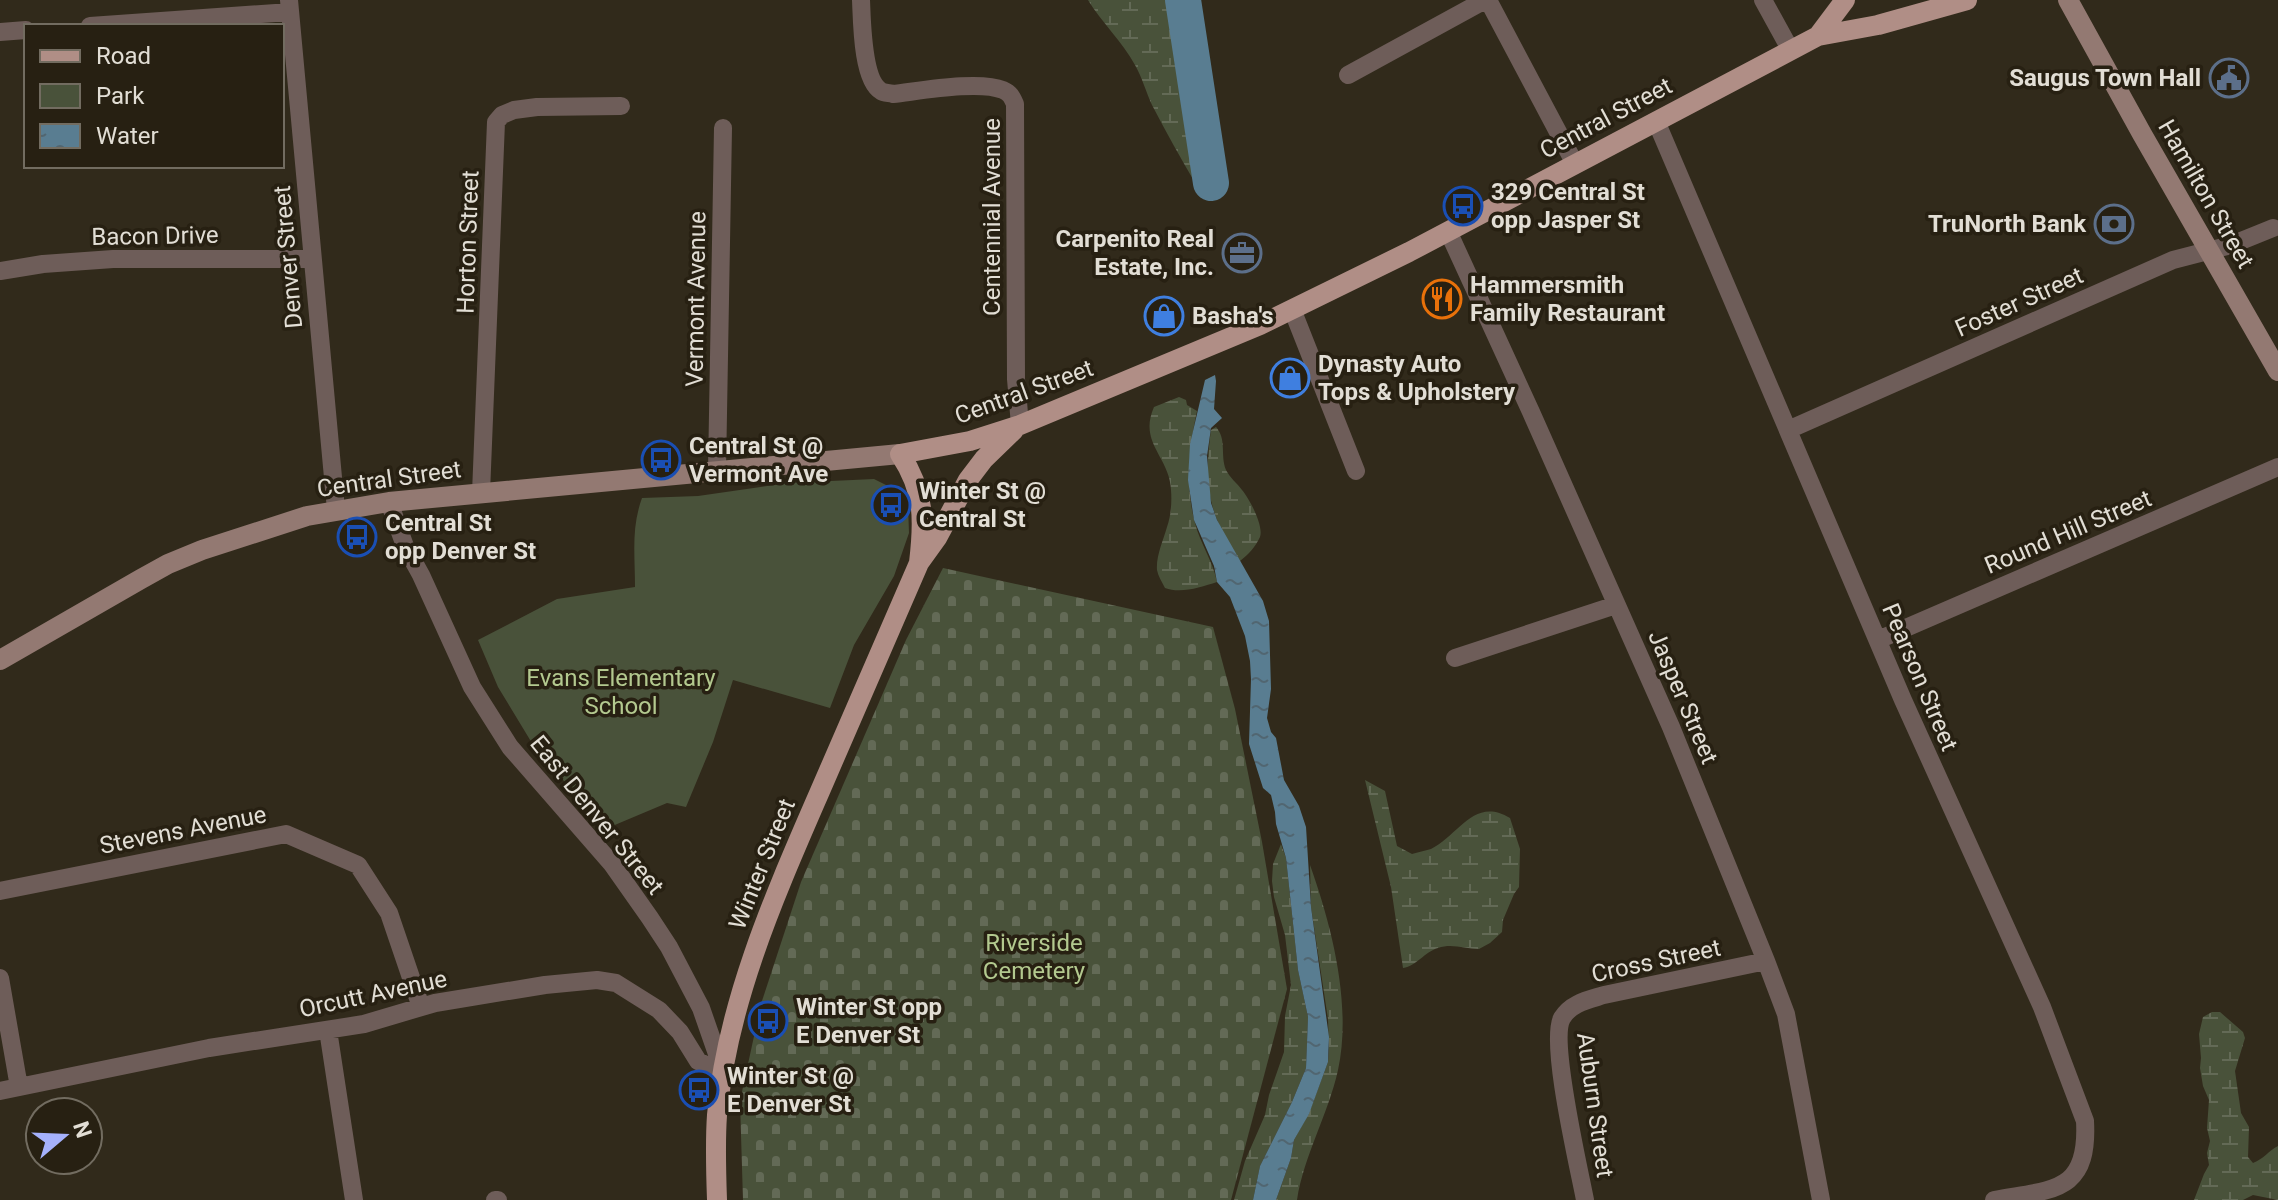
<svg xmlns="http://www.w3.org/2000/svg" width="2278" height="1200" font-family="Roboto,sans-serif">
  <defs>
    <pattern id="wetland-marsh" width="20" height="14" patternUnits="userSpaceOnUse" patternTransform="scale(2)"><rect width="20" height="14" fill="#49523a"/><path d="M1 5h8M5 5V1M11 12h8M15 12V8" fill="none" stroke="#636a56"/></pattern>
    <pattern id="cemetery-stones" width="16" height="16" patternUnits="userSpaceOnUse" patternTransform="scale(2)"><rect width="16" height="16" fill="#49523a"/><path d="M2 7V4a2 2 0 0 1 4 0v3zM10 15v-3a2 2 0 0 1 4 0v3z" fill="#636a56"/></pattern>
    <pattern id="water-ripples" width="26" height="14" patternUnits="userSpaceOnUse" patternTransform="scale(2)"><rect width="26" height="14" fill="#597d91"/><path d="M2 4q2-2 4 0t4 0M15 11q2-2 4 0t4 0" fill="none" stroke="#516671"/></pattern>
  </defs>
  <rect width="100%" height="100%" fill="#312a1b"/>
  <path fill="#49523a" d="M874,479L892,488L908,504L909,533L894,576L854,645L830,708L733,680L713,742L686,807L667,803L610,827L541,758L498,687L478,640L557,599L635,587C635,555 631,528 642,498L698,496L788,483Z"/>
  <path fill="url(#wetland-marsh)" d="M1088,0H1169L1182,65C1177,79 1186,94 1189,109C1194,133 1200,161 1197,186C1181,159 1166,132 1152,105C1146,92 1142,77 1135,65C1122,41 1102,23 1088,0Z
    M1179,397L1186,400L1187,405L1197,411C1189,447 1185,487 1195,523C1200,543 1213,561 1217,582C1201,587 1181,594 1165,588C1162,582 1158,576 1157,570C1156,556 1163,541 1167,527C1171,516 1172,502 1171,490C1170,457 1138,443 1154,407Z
    M1216,427C1227,439 1220,455 1226,470C1230,478 1237,483 1242,490C1249,498 1264,526 1260,537C1256,546 1248,555 1240,561C1232,547 1221,532 1216,517C1205,489 1207,459 1211,430Z
    M1365,780L1385,791L1397,846L1412,854C1418,852 1425,851 1431,849C1459,835 1474,796 1510,818L1520,849L1519,887L1514,894L1503,920L1502,932L1490,943L1479,949C1465,949 1452,943 1438,948C1424,952 1417,966 1403,968L1391,887Z
    M1281,844L1286,858L1298,970L1308,1017L1306,1068L1292,1102L1260,1166L1253,1200H1234L1245,1161L1265,1115L1269,1095L1284,1052L1285,1016L1291,985L1285,935L1274,897L1272,881L1273,864Z
    M1310,865C1332,927 1352,1005 1338,1070C1328,1115 1304,1155 1297,1200H1276L1291,1158L1294,1140L1309,1113L1328,1062L1329,1050L1328,1019L1311,907Z
    M2212,1012H2220L2243,1032L2245,1038L2235,1071L2241,1113L2249,1127L2248,1157L2253,1163C2264,1159 2268,1151 2278,1146V1200L2253,1195L2243,1200H2194L2204,1174L2209,1165L2207,1153L2210,1141L2207,1128L2209,1100L2203,1086L2200,1068L2201,1058L2199,1034L2203,1017Z"/>
  <path fill="url(#cemetery-stones)" d="M943,568L1213,627L1235,709L1262,842L1287,989L1231,1200H743L740,1101L761,1004L801,882L906,640Z"/>
  <path fill="url(#water-ripples)" d="M1215,375L1216,381L1214,409L1222,418L1211,428L1207,456L1211,503L1217,520L1263,601L1269,621L1271,689L1267,718L1271,732L1276,738L1284,780L1299,806L1306,827L1311,907L1329,1037L1328,1062L1309,1114L1294,1140L1291,1158L1276,1200H1253L1260,1166L1292,1102L1306,1068L1308,1017L1298,970L1286,858L1276,824L1275,812L1271,795L1263,788L1249,744L1251,679L1250,661L1245,636L1230,597L1217,582L1214,566L1194,520L1188,480L1190,444L1205,380Z"/>
  <g fill="none" stroke-linecap="round" stroke-linejoin="round">
    <path stroke="#597d91" stroke-width="36" d="M1183,0L1211,183"/>
    <path stroke="#6e5d59" stroke-width="18" d="M289,0L336,510
      M861,0C862,20 862,80 881,91C884,93 889,93 893,94C920,91 979,80 1003,90C1010,93 1012,97 1015,104L1016,379L1020,425
      M1488,0L1575,164
      M1763,0L1790,49
      M90,26L290,12
      M0,32L26,30
      M1348,75L1485,0
      M1656,121L1903,700L2042,1007L2085,1121C2089,1194 2052,1189 1994,1200
      M1448,231L1531,412L1671,727L1766,961L1786,1014L1821,1200
      M0,271L43,264L113,259H312
      M1292,309L1356,471
      M1788,430L2173,260L2231,245L2273,228
      M717,471L723,128
      M481,493L496,122L502,115L514,110L537,107L621,106
      M389,502L405,546L421,575L472,687L510,747L612,864L650,918L669,947L701,1008L724,1074
      M1878,640L2278,467
      M1455,658L1616,605
      M0,891L286,834L358,865L389,913L421,1007
      M0,978L19,1087
      M328,1030L354,1200
      M0,1091L209,1048L364,1024L435,1003L545,985L597,980L616,983L659,1010L680,1032L698,1061L724,1074
      M495,1200H498
      M1585,1200C1579,1168 1549,1041 1562,1018C1571,1003 1588,1000 1604,995L1766,961"/>
    <path stroke="#937972" stroke-width="20" d="M2068,0L2142,134L2278,371
      M0,660L141,579L168,564L202,550L307,516L389,502L900,454"/>
    <path stroke="#b08e86" stroke-width="20" d="M1818,36L1845,0
      M919,563C924,520 925,492 900,454L970,441L1020,425L1260,325L1409,252L1818,36L1878,25L1967,0
      M717,1200C716,1172 715,1143 717,1115C728,995 780,884 827,775C858,704 888,634 919,563L937,538L968,480L984,459L1014,430"/>
  </g>
  <defs>
    <g id="civic-ring" transform="scale(2)"><circle r="9.5" fill="#272012" stroke="#5c6f8a" stroke-width="1.5"/><path d="M-.6-6.5H3V-4.5H.6V-3L4-1V1h2V6H-6V1h2V-1L-.6-3ZM-1.2 2.5V6h2.4V2.5Z" fill="#5c6f8a"/></g>
    <g id="bus-ring" transform="scale(2)"><circle r="9.5" fill="#272012" stroke="#1a4fb4" stroke-width="1.5"/><path d="M-5-6H5V4H4V6H2V4H-2V6H-4V4H-5ZM-3.5-4V0h7V-4ZM-3.5 1.2v1.5H-2V1.2ZM2 1.2v1.5H3.5V1.2Z" fill="#1a4fb4"/></g>
    <g id="bank-ring" transform="scale(2)"><circle r="9.5" fill="#272012" stroke="#5c6f8a" stroke-width="1.5"/><path d="M-6-4H6V4H-6ZM0-2.3a2.3 2.3 0 1 0 0 4.6a2.3 2.3 0 1 0 0-4.6Z" fill="#5c6f8a"/></g>
    <g id="office-ring" transform="scale(2)"><circle r="9.5" fill="#272012" stroke="#5c6f8a" stroke-width="1.5"/><path d="M-6-3h4V-5.5h4V-3h4V5H-6ZM-1-4.5V-3h2v-1.5ZM-6 0V1H6V0Z" fill="#5c6f8a"/></g>
    <g id="restaurant-ring" transform="scale(2)"><circle r="9.5" fill="#272012" stroke="#e8710a" stroke-width="1.5"/><path d="M-5-6h1v4h1v-4h1v4h1v-4h1v5L-1.5 .5V6h-2V.5L-5-1ZM5-6V6H3V1.5H1.5Q1.5-4 5-6Z" fill="#e8710a"/></g>
    <g id="shop-ring" transform="scale(2)"><circle r="9.5" fill="#272012" stroke="#3f7fe0" stroke-width="1.5"/><path d="M-5-2.5h2.3a2.7 3.5 0 0 1 5.4 0H5L5.5 6h-11ZM-1.5-2.5h3a1.5 2.3 0 0 0-3 0Z" fill="#3f7fe0"/></g>
  </defs>
  <g fill-rule="evenodd">
    <use href="#civic-ring" x="2229" y="78"/>
    <use href="#bus-ring" x="1463" y="206"/>
    <use href="#bank-ring" x="2114" y="224"/>
    <use href="#office-ring" x="1242" y="253"/>
    <use href="#restaurant-ring" x="1442" y="299"/>
    <use href="#shop-ring" x="1164" y="316"/>
    <use href="#shop-ring" x="1290" y="378"/>
    <use href="#bus-ring" x="661" y="460"/>
    <use href="#bus-ring" x="891" y="505"/>
    <use href="#bus-ring" x="357" y="537"/>
    <use href="#bus-ring" x="768" y="1021"/>
    <use href="#bus-ring" x="699" y="1090"/>
  </g>
  <g text-anchor="middle" stroke-width="7" stroke-linejoin="round" paint-order="stroke">
    <g font-size="24" font-weight="bold" fill="#e2ded5" stroke="#272012" text-anchor="start">
      <text x="2201" y="86" text-anchor="end">Saugus Town Hall</text>
      <text x="1491" y="200">329 Central St<tspan x="1491" dy="28">opp Jasper St</tspan></text>
      <text x="2086" y="232" text-anchor="end">TruNorth Bank</text>
      <text x="1214" y="247" text-anchor="end">Carpenito Real<tspan x="1214" dy="28">Estate, Inc.</tspan></text>
      <text x="1470" y="293">Hammersmith<tspan x="1470" dy="28">Family Restaurant</tspan></text>
      <text x="1192" y="324">Basha's</text>
      <text x="1318" y="372">Dynasty Auto<tspan x="1318" dy="28">Tops &amp; Upholstery</tspan></text>
      <text x="689" y="454">Central St @<tspan x="689" dy="28">Vermont Ave</tspan></text>
      <text x="919" y="499">Winter St @<tspan x="919" dy="28">Central St</tspan></text>
      <text x="385" y="531">Central St<tspan x="385" dy="28">opp Denver St</tspan></text>
      <text x="796" y="1015">Winter St opp<tspan x="796" dy="28">E Denver St</tspan></text>
      <text x="727" y="1084">Winter St @<tspan x="727" dy="28">E Denver St</tspan></text>
    </g>
    <g font-size="24" fill="#e2ded5" stroke="#272012">
      <text transform="translate(1606 118) rotate(-28)" y="8">Central Street</text>
      <text transform="translate(2206 194) rotate(60)" y="8">Hamilton Street</text>
      <text transform="translate(992 217) rotate(-90)" y="8">Centennial Avenue</text>
      <text transform="translate(155 236) rotate(-1)" y="8">Bacon Drive</text>
      <text transform="translate(468 242) rotate(-88)" y="8">Horton Street</text>
      <text transform="translate(288 257) rotate(-95)" y="8">Denver Street</text>
      <text transform="translate(696 299) rotate(-89)" y="8">Vermont Avenue</text>
      <text transform="translate(2019 302) rotate(-24)" y="8">Foster Street</text>
      <text transform="translate(1024 392) rotate(-20)" y="8">Central Street</text>
      <text transform="translate(389 479) rotate(-8)" y="8">Central Street</text>
      <text transform="translate(2068 532) rotate(-23)" y="8">Round Hill Street</text>
      <text transform="translate(1920 677) rotate(67)" y="8">Pearson Street</text>
      <text transform="translate(1683 697) rotate(67)" y="8">Jasper Street</text>
      <text transform="translate(597 815) rotate(51)" y="8">East Denver Street</text>
      <text transform="translate(183 830) rotate(-11)" y="8">Stevens Avenue</text>
      <text transform="translate(762 864) rotate(-68)" y="8">Winter Street</text>
      <text transform="translate(1656 961) rotate(-12)" y="8">Cross Street</text>
      <text transform="translate(373 994) rotate(-12)" y="8">Orcutt Avenue</text>
      <text transform="translate(1595 1105) rotate(82)" y="8">Auburn Street</text>
    </g>
    <g font-size="24" fill="#b3c98f" stroke="#272012">
      <text x="621" y="686">Evans Elementary<tspan x="621" dy="28">School</tspan></text>
      <text x="1034" y="951">Riverside<tspan x="1034" dy="28">Cemetery</tspan></text>
    </g>
  </g>
  <rect x="24" y="24" width="260" height="144" fill="#272012" stroke="#726c60" stroke-width="2"/>
  <rect x="40" y="50" width="40" height="12" fill="#b08e86" stroke="#726c60" stroke-width="2"/>
  <text x="96" y="64" font-size="24" fill="#e2ded5">Road</text>
  <rect x="40" y="84" width="40" height="24" fill="#49523a" stroke="#726c60" stroke-width="2"/>
  <text x="96" y="104" font-size="24" fill="#e2ded5">Park</text>
  <rect x="40" y="124" width="40" height="24" fill="url(#water-ripples)" stroke="#726c60" stroke-width="2"/>
  <text x="96" y="144" font-size="24" fill="#e2ded5">Water</text>
  <g transform="translate(64 1136) rotate(71)"><circle r="38" fill="#272012" stroke="#726c60" stroke-width="2"/>
  <path d="M0-6L14 30L0 20L-14 30Z" fill="#a5b1fc"/>
  <text y="-12" font-size="22" font-weight="bold" text-anchor="middle" fill="#e2ded5">N</text>
  </g>
</svg>
